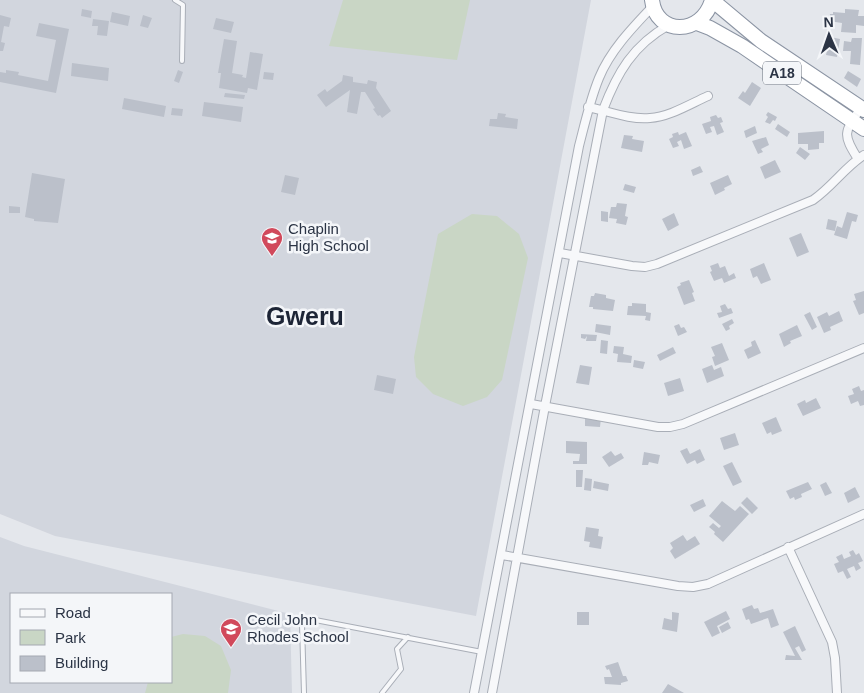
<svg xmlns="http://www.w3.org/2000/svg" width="864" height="693" font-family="Arial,sans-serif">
  <rect width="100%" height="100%" fill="#e4e7ec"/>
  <path fill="#d2d6de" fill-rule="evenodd" d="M0,0H591L476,616L55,536L0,514Z
    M0,537L24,546L290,614L292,693H0ZM11,594H171V682H11Z"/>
  <path fill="#c9d6c5" d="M343,0H470L457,60L329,46Z
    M472,214L497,216L519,234L528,258L502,380L487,397L463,406L433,394L416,377L414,357L438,234Z
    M183,634L205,636L221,646L231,670L228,693H145L148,682H171V637Z"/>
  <path fill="#bbc0ca" d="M82,9L92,11L91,18L81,16Z
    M845,9L859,10L858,16H864V26L856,25V33L841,32L842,23L829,21L830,14H833V12L845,13Z
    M112,12L130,16L128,26L110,22Z
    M0,15L11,18L9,27L4,26L1,42L5,43L3,51H0Z
    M143,15L152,18L148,28L140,26Z
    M216,18L234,22L231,33L213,29Z
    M93,19L109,21L107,36L97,35L98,26H92Z
    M39,23L69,29L56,93L0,82V72L6,73V70L19,72L18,75L48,81L56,40L36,36Z
    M830,37L840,39L837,57L826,55Z
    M852,38H862L860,65L850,64L851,51H843L844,41L851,42Z
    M224,39L237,41L232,73L243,75L242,77L246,78L250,52L263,54L257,90L248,88L247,93L219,88L221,73H218Z
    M72,63L109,68L108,81L71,76Z
    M178,70L183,72L179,83L174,81Z
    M848,71L861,79L857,87L844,78Z
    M264,72L274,73L273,80L263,79Z
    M343,75L353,77V82L367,84L368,80L377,82L376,88L391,111L382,118L380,115L378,116L373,109L375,108L365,92H361L357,114L347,112L350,90L326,107L317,95L325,89L327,92L342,81Z
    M752,82L761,88L750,106L738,98L743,91L745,93Z
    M225,93L245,95L244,99L224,97Z
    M124,98L166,106L164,117L122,109Z
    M204,102L243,107L241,122L202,116Z
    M172,108L183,109L182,116L171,115Z
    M768,112L777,117L775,121L773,120L770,124L765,122L768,117L766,115Z
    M498,113L506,114L505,117L518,119L517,129L489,126L490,119H497Z
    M716,115L718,118L721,117L723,122L720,123L724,132L717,135L714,126L710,127L712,132L706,134L702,124L711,121L710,117Z
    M778,124L790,132L787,137L775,129Z
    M755,126L757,133L746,138L744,131Z
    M824,131V143H819V149L808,150V144H798V133Z
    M678,132L679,135L686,132L692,146L684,149L681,140L677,142L679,146L673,148L669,139L673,137L672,134Z
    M624,135L633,136L632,139L644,141L642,152L621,148Z
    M766,137L769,145L761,149L763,152L758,154L752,141Z
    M800,147L810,154L805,160L796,153Z
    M775,160L781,172L765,179L760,167Z
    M700,166L703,172L693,176L691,170Z
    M32,173L65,179L58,223L34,221V219L25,217Z
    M285,175L299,178L295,195L281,192Z
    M728,175L732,184L724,188L725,190L715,195L710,183Z
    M625,184L636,187L634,193L623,190Z
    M617,203L627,204L625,216L628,217L626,225L616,223L617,219L609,218L611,207H616Z
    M9,206L20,207V213H9Z
    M601,211L608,212V222L601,221Z
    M847,212L858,215L856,222L852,221L847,239L834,235L837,226L842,228Z
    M674,213L679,225L668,231L662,219Z
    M828,219L837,221L835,231L826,229Z
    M801,233L809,252L797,257L789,238Z
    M718,263L720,268L725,266L729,276L734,273L736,278L724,283L722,278L714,281L710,272L712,271L710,266Z
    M764,263L771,280L761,284L757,276L753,278L750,269Z
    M689,280L694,292L692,293L695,301L684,305L677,287L681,285L680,283Z
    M864,291V313L859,315L853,301L856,300L854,294Z
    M595,293L606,295V298L615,300L613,311L593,309V307H589L591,296H594Z
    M632,303L646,304V312L651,313L650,321L645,320L646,316L627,315L628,306H632Z
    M725,304L728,309L731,308L733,313L719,318L717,313L722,312L720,306Z
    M839,311L843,321L830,327L831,330L824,333L817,317L827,312L829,316Z
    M810,312L817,327L812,330L804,315Z
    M732,319L734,323L729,326L730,329L726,331L722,324Z
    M596,324L611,326L610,335L595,332Z
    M679,324L681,328L684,327L687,332L678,336L674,326Z
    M797,325L802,336L790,341L791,343L784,347L779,334Z
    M581,334L597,335L596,341H586L587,336L585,339L581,338Z
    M601,340L608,341L607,354L600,353Z
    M755,340L761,353L748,359L744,350L752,346L751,342Z
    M722,343L729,360L715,366L712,357L715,356L711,347Z
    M614,346L624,347L623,354L632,356L631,363L617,362L618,354L613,353Z
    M673,347L676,353L660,361L657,355Z
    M634,360L645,362L643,369L633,367Z
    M580,365L592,367L589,385L576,383Z
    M712,365L714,370L721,367L724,376L707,383L702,369Z
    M377,375L396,379L393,394L374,390Z
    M680,378L684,391L668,396L664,383Z
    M859,386L861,391L864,390V405L860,406L858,401L851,404L848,396L854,394L852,389Z
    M816,398L821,408L803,416L797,404L805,400L806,403Z
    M585,417L601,418L600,427L585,426Z
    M776,417L782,431L772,435L771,432L767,434L762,423Z
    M735,433L739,445L724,450L720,438Z
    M566,441L587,442V464H573V461H579L580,454L566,453Z
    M687,448L690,454L700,449L705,460L697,464L695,460L687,464L680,451Z
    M611,451L615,456L621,453L624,458L609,467L602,457Z
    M644,452L660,455L658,464L649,462L648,465H642Z
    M732,462L742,482L733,486L723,466Z
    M576,470H583L582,487H576Z
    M585,478L592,479L591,491L584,490Z
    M594,481L609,484L608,491L593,488Z
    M808,482L812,489L801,494L802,497L795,500L794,497L790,499L786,491Z
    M826,482L832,493L825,496L820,485Z
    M855,487L860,497L848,503L844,493Z
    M747,497L758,508L752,514L741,503Z
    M703,499L706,506L694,512L690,505Z
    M722,501L735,511L740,506L749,514L723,542L714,534L715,532L709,527L713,523L719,528L721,526L709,516Z
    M586,527L599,529L598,536L603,537L601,549L589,547L590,542L584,541Z
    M683,535L687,541L695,536L700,544L675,559L670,551L673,548L670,543Z
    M853,550L856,555L859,553L863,561L858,563L861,568L856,571L854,566L847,569L851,577L847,579L843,571L838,573L834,564L839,562L836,557L842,554L844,559L851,556L849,552Z
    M752,605L754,609L758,608L760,613L773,609L779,625L771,628L768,618L751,624L749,619L746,620L742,609Z
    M726,611L730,619L717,626L720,633L712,637L704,622Z
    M577,612H589V625H577Z
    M672,612L679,613L677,632L662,629L664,618L672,620Z
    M728,622L731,628L722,633L719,627Z
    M795,626L806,650L802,652L799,646L795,648L802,660H785L786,655L795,656L783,632Z
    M618,662L623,676H626L628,681L621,683V685L605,684L604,677H612L609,669L607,670L605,666Z
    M668,684L684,693H662Z"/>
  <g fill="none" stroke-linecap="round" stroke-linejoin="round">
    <g stroke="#a9aeb7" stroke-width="6">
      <path id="lane" d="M175,0L183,5L182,61
        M304,693L302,624L305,620L310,619L482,652
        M382,693L401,669L397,649L408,637"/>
    </g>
    <g stroke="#a9aeb7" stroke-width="10">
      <path id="street" d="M588,107C608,111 630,120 650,118C669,117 690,104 708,96
        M858,159C842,134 844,132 861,108
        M560,253L632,266L645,267L657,264L813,200C832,187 845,167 864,155
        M531,404L658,427H670L683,424L864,348
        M788,547L832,642L835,658L837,693
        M502,555L678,586L693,587L708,584L864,514
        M474,693L579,146C585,123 590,100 599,78C610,51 632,28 652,7
        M492,693L545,406L603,110C617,73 633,45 669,25"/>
    </g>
    <g stroke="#8b94a3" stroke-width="16">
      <path id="highway" d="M652,0C656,36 702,36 712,0
        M712,0L761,41L864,110
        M697,23L710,28L742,46L864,129"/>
    </g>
    <use href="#lane" stroke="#f7f8fa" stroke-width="4"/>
    <use href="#street" stroke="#f7f8fa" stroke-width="8"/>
    <use href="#highway" stroke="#fff" stroke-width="14"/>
  </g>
  <defs>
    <g id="school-pin" transform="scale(1.125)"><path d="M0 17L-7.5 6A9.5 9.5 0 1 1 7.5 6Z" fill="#d1495b" stroke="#f4f6f9"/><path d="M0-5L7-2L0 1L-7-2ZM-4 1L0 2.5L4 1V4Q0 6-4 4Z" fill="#fff"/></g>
  </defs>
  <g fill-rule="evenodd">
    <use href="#school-pin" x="272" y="238"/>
    <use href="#school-pin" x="231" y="629"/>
  </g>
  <g text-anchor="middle" stroke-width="5" stroke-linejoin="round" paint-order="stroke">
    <rect fill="#f4f6f9" stroke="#676e7b" stroke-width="1" x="763" y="61.5" width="38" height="23" rx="4"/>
    <g font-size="14" font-weight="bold" fill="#2b3445">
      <text x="782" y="78">A18</text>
    </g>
    <g font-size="15" fill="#2b3445" stroke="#f4f6f9" text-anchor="start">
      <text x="288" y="234">Chaplin<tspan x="288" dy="17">High School</tspan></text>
      <text x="247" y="625">Cecil John<tspan x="247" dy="17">Rhodes School</tspan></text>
    </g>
    <g font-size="25" font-weight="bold" fill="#1d2536" stroke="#f4f6f9">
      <text x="305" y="325">Gweru</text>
    </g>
  </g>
  <rect x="10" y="593" width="162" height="90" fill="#f4f6f9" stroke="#a4a8b1"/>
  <rect x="20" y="609" width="25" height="8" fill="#f7f8fa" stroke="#a4a8b1"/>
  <text x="55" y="618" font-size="15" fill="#2b3445">Road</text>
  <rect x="20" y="630" width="25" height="15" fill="#c9d6c5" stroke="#a4a8b1"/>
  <text x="55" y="643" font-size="15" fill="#2b3445">Park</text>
  <rect x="20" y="656" width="25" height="15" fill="#bbc0ca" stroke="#a4a8b1"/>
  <text x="55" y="668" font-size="15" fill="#2b3445">Building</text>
  <g transform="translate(829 35) rotate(358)" stroke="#f4f6f9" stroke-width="4" paint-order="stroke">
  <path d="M0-4L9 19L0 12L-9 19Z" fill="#2b3445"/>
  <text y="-8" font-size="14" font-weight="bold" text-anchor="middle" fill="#2b3445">N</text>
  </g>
</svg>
